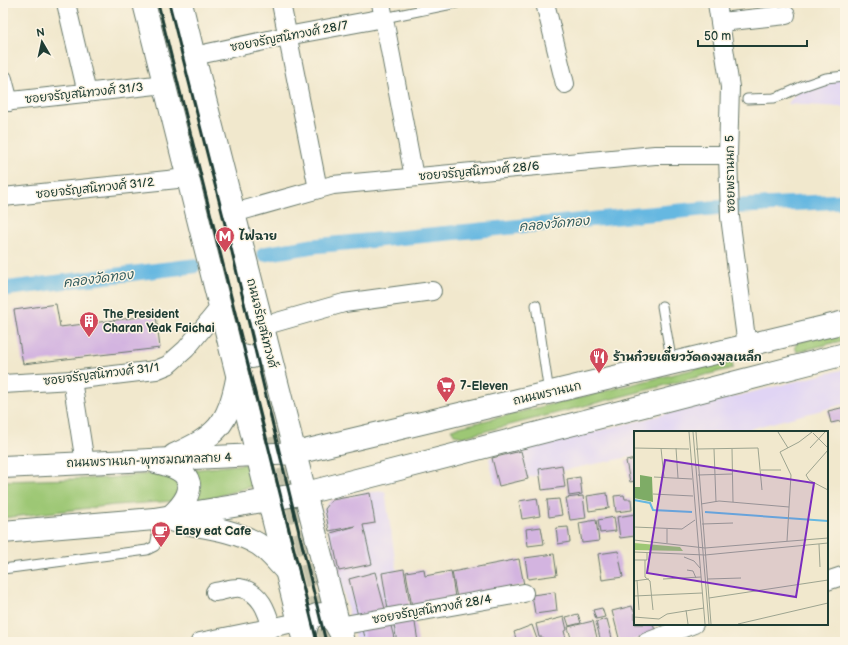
<svg xmlns="http://www.w3.org/2000/svg" width="848" height="645" viewBox="0 0 848 645" font-family="'Balsamiq Sans','Playpen Sans Thai',sans-serif">
	<style>
		.built { fill: #e0d4f4 }
		.green { fill: #9dc774; stroke: #5e8254 }
		.lines { fill: none; stroke-linecap: round; stroke-linejoin: round }
		.canal { stroke: #66b8e1; stroke-width: 15 }
		.building { fill: #d3b4e0 }
		.primary-tunnel { stroke: #c7c6ae; stroke-width: 22; stroke-dasharray: 22 11; stroke-linecap: butt }
		.service-casing { stroke: #68796a; stroke-width: 11 }
		.minor-casing { stroke: #68796a; stroke-width: 20 }
		.secondary-casing { stroke: #68796a; stroke-width: 24 }
		.primary-casing { stroke: #68796a; stroke-width: 24 }
		.service { stroke: #fff; stroke-width: 9 }
		.minor { stroke: #fff; stroke-width: 18 }
		.secondary { stroke: #fff; stroke-width: 22 }
		.primary { stroke: #fff; stroke-width: 22 }
		.rail { stroke: #1f3d34; stroke-width: 3 }
		.labels { text-anchor: middle; stroke-width: 3; stroke-linejoin: round; paint-order: stroke }
		.street-label { font-size: 12px; fill: #1f3d34; stroke: #fcf5e5 }
		.poi-label { font-size: 12px; font-weight: bold; fill: #1f3d34; stroke: #fcf5e5; text-anchor: start }
		.water-label { font-size: 13px; font-style: italic; fill: #315c5f; stroke: #fcf5e5 }
		.inset-river { fill: none; stroke: #66b8e1; stroke-width: 2 }
		.inset-road { fill: none; stroke: #9da490; stroke-width: 1 }
		.view { fill: #7b2cbf; fill-opacity: 0.15; stroke: #7b2cbf; stroke-width: 2 }
		.inset-edge { fill: none; stroke: #1f3d34; stroke-width: 2 }
	</style>
	<rect width="100%" height="100%" fill="#fcf5e5"/>
	<filter id="ink" filterUnits="userSpaceOnUse"><feTurbulence type="fractalNoise" baseFrequency=".025" numOctaves="2"/><feDisplacementMap in="SourceGraphic" scale="8" xChannelSelector="R" yChannelSelector="G"/><feConvolveMatrix kernelMatrix="1 2 1 2 8 2 1 2 1" color-interpolation-filters="sRGB"/></filter>
	<filter id="wash" filterUnits="userSpaceOnUse"><feTurbulence type="fractalNoise" baseFrequency=".012" numOctaves="4" result="noise"/><feDisplacementMap in="SourceGraphic" scale="16" xChannelSelector="R" yChannelSelector="G"/><feGaussianBlur stdDeviation="0.9" result="paint"/><feColorMatrix in="noise" values="0 0 0 0 0 0 0 0 0 0 0 0 0 0 0 0 0 1.4 0 .05"/><feComposite in="paint" operator="in"/></filter>
	<g filter="url(#wash)">
		<rect width="100%" height="100%" fill="#f1e8cd"/>
		<g class="built">
			<polygon points="845,75 845,107 788,104 805,80"/>
			<polygon points="845,369 845,404 737,432 635,432 635,456 495,484 489,458"/>
			<polygon points="385,491 395,559 412,642 356,642 323,510 329,502 362,493"/>
		</g>
		<g class="green">
			<polygon points="845,330 845,340 797,352 795,347 797,342"/>
			<polygon points="727,361 732,362 733,368 463,437 455,435 451,429"/>
			<polygon points="245,464 253,468 256,485 199,502 191,470"/>
			<polygon points="158,473 170,476 179,482 180,490 174,501 115,505 3,518 3,481 109,478"/>
		</g>
		<g class="lines">
			<g class="canal">
				<polyline points="264,254 313,246 722,207 845,201"/>
				<polyline points="3,289 193,266"/>
			</g>
		</g>
		<g id="blocks">
			<g class="building">
				<polygon points="56,304 60,327 156,315 160,348 23,364 14,310"/>
				<polygon points="845,407 845,420 831,423 828,411"/>
				<polygon points="521,451 528,479 499,486 492,458"/>
				<polygon points="635,459 635,481 630,482 626,461"/>
				<polygon points="562,465 565,487 542,490 539,469"/>
				<polygon points="580,477 582,494 569,496 567,479"/>
				<polygon points="370,493 375,523 363,525 372,564 339,571 331,533 356,526 329,531 325,509 332,500"/>
				<polygon points="607,493 609,508 589,511 587,496"/>
				<polygon points="624,495 625,499 631,499 632,510 616,512 614,496"/>
				<polygon points="583,496 586,518 570,520 566,498"/>
				<polygon points="537,498 540,516 522,519 519,501"/>
				<polygon points="559,499 562,515 549,517 547,500"/>
				<polygon points="635,514 635,536 620,538 617,517"/>
				<polygon points="614,517 616,531 600,533 598,520"/>
				<polygon points="596,520 599,541 582,543 579,523"/>
				<polygon points="541,527 544,544 528,546 526,529"/>
				<polygon points="568,527 570,542 558,544 556,528"/>
				<polygon points="618,551 623,577 602,580 598,554"/>
				<polygon points="554,554 557,575 528,579 525,558"/>
				<polygon points="519,559 524,585 457,598 452,572"/>
				<polygon points="404,569 410,605 388,609 382,573"/>
				<polygon points="424,569 425,576 451,571 455,597 412,607 406,572"/>
				<polygon points="375,572 385,609 358,616 349,579"/>
				<polygon points="555,592 557,611 535,614 532,595"/>
				<polygon points="632,606 633,610 635,610 635,624 653,624 656,634 626,642 620,642 612,611"/>
				<polygon points="602,608 605,617 596,619 593,610"/>
				<polygon points="578,614 581,623 569,626 566,617"/>
				<polygon points="414,616 418,642 397,642 393,620"/>
				<polygon points="564,617 567,630 564,631 567,642 544,642 542,637 539,637 536,624"/>
				<polygon points="389,618 395,642 366,642 362,625"/>
				<polygon points="607,619 613,642 601,642 596,622"/>
				<polygon points="593,621 598,642 572,642 568,627"/>
				<polygon points="532,625 538,642 517,642 514,632"/>
			</g>
		</g>
	</g>
	<g filter="url(#ink)">
		<use href="#blocks" fill-opacity="0" stroke="#68796a" stroke-width="1"/>
		<g class="lines">
			<polyline class="primary-tunnel" points="279,435 331,642"/>
			<g class="service-casing">
				<g id="service">
					<polyline points="384,18 457,3"/>
					<polyline points="747,99 774,98 783,95 803,86 826,78 845,76"/>
					<polyline points="536,305 549,393"/>
					<polyline points="662,306 672,364"/>
					<polyline points="3,569 147,550 155,546 157,536 154,519"/>
				</g>
			</g>
			<g class="minor-casing">
				<g id="minor">
					<polyline points="66,3 87,93"/>
					<polyline points="281,3 318,189"/>
					<polyline points="381,3 414,177"/>
					<polyline points="545,3 565,84"/>
					<polyline points="717,3 730,87 728,155 730,217 747,346"/>
					<polyline points="721,22 786,15"/>
					<polyline points="194,56 287,36 384,18"/>
					<polyline points="3,79 9,102"/>
					<polyline points="3,102 165,84"/>
					<polyline points="3,197 187,178"/>
					<polyline points="234,213 333,185 655,155 728,155"/>
					<polyline points="263,326 344,303 432,291"/>
					<polyline points="72,380 85,463"/>
					<polyline points="3,384 72,380 156,370 168,365 186,349 220,307"/>
					<polyline points="827,581 845,575"/>
					<path d="M215,592C223,591 233,587 240,588C261,592 267,611 272,628"/>
					<polyline points="339,626 524,593"/>
					<polyline points="200,642 299,622"/>
					<polyline points="647,642 694,624"/>
				</g>
			</g>
			<g class="secondary-casing">
				<g id="secondary">
					<polyline points="296,453 845,322"/>
					<polyline points="306,493 845,354"/>
				</g>
			</g>
			<g class="primary-casing">
				<g id="primary">
					<polyline points="144,3 304,642"/>
					<polyline points="181,3 194,56 343,642"/>
					<path d="M231,349C246,361 261,361 266,340"/>
					<path d="M174,455C216,436 228,426 237,379"/>
					<path d="M156,462C165,464 176,467 183,473C198,488 182,506 171,516"/>
					<polyline points="3,467 296,453"/>
					<path d="M174,521C202,527 233,529 258,544C269,551 278,563 287,572"/>
					<polyline points="3,532 154,519 234,506 306,493"/>
					<path d="M304,640C306,625 308,613 326,614L335,623L340,632"/>
				</g>
			</g>
			<use href="#service" class="service"/>
			<use href="#minor" class="minor"/>
			<use href="#secondary" class="secondary"/>
			<use href="#primary" class="primary"/>
			<g class="rail">
				<polyline points="158,3 317,642"/>
				<polyline points="169,3 232,252 279,451 326,642"/>
			</g>
		</g>
	</g>
	<defs>
		<g id="metro-pin" transform="scale(1)"><path d="M0 17L-7.5 6A9.5 9.5 0 1 1 7.5 6Z" fill="#d1495b" stroke="#fcf5e5"/><path d="M-5.5 5V-5H-3L0 0L3-5H5.5V5H3V-.5L0 4L-3-.5V5Z" fill="#fff"/></g>
		<g id="building-pin" transform="scale(1)"><path d="M0 17L-7.5 6A9.5 9.5 0 1 1 7.5 6Z" fill="#d1495b" stroke="#fcf5e5"/><path d="M-4-6H4V6H1V3H-1V6H-4ZM-2.5-4.3h1.7v1.8h-1.7ZM.8-4.3h1.7v1.8H.8ZM-2.5-1h1.7V.8h-1.7ZM.8-1h1.7V.8H.8Z" fill="#fff"/></g>
		<g id="restaurant-pin" transform="scale(1)"><path d="M0 17L-7.5 6A9.5 9.5 0 1 1 7.5 6Z" fill="#d1495b" stroke="#fcf5e5"/><path d="M-5-6h1v4h1v-4h1v4h1v-4h1v5L-1.5 .5V6h-2V.5L-5-1ZM5-6V6H3V1.5H1.5Q1.5-4 5-6Z" fill="#fff"/></g>
		<g id="supermarket-pin" transform="scale(1)"><path d="M0 17L-7.5 6A9.5 9.5 0 1 1 7.5 6Z" fill="#d1495b" stroke="#fcf5e5"/><path d="M-6-5.5h2.5l.6 2H6L4.5 2H-2.5L-4.4-4H-6ZM-1.5 3.2a1.3 1.3 0 1 0 .1 0ZM3 3.2a1.3 1.3 0 1 0 .1 0Z" fill="#fff"/></g>
		<g id="cafe-pin" transform="scale(1)"><path d="M0 17L-7.5 6A9.5 9.5 0 1 1 7.5 6Z" fill="#d1495b" stroke="#fcf5e5"/><path d="M-5.5-4.5H6V0H3Q3 3.5 0 3.5H-2.5Q-5.5 3.5-5.5 0ZM3-3.2v2h1.7v-2ZM-6 4.5H4V6H-6Z" fill="#fff"/></g>
	</defs>
	<g fill-rule="evenodd">
		<use href="#metro-pin" x="225" y="236"/>
		<use href="#building-pin" x="89" y="321"/>
		<use href="#restaurant-pin" x="599" y="357"/>
		<use href="#supermarket-pin" x="446" y="386"/>
		<use href="#cafe-pin" x="161" y="531"/>
	</g>
	<g class="labels">
		<g class="street-label">
			<text transform="translate(289 36) rotate(-11)" y="4">ซอยจรัญสนิทวงศ์ 28/7</text>
			<text transform="translate(84 93) rotate(-6)" y="4">ซอยจรัญสนิทวงศ์ 31/3</text>
			<text transform="translate(479 171) rotate(-5)" y="4">ซอยจรัญสนิทวงศ์ 28/6</text>
			<text transform="translate(730 174) rotate(-91)" y="4">ซอยพรานนก 5</text>
			<text transform="translate(95 188) rotate(-6)" y="4">ซอยจรัญสนิทวงศ์ 31/2</text>
			<text transform="translate(262 323) rotate(76)" y="4">ถนนจรัญสนิทวงศ์</text>
			<text transform="translate(101 374) rotate(-7)" y="4">ซอยจรัญสนิทวงศ์ 31/1</text>
			<text transform="translate(547 393) rotate(-13)" y="4">ถนนพรานนก</text>
			<text transform="translate(149 460) rotate(-2)" y="4">ถนนพรานนก-พุทธมณฑลสาย 4</text>
			<text transform="translate(432 609) rotate(-10)" y="4">ซอยจรัญสนิทวงศ์ 28/4</text>
		</g>
		<g class="poi-label">
			<text x="239" y="240">ไฟฉาย</text>
			<text x="103" y="318">The President<tspan x="103" dy="14">Charan Yeak Faichai</tspan></text>
			<text x="613" y="361">ร้านก๋วยเตี๋ยววัดดงมูลเหล็ก</text>
			<text x="460" y="390">7-Eleven</text>
			<text x="175" y="535">Easy eat Cafe</text>
		</g>
		<g class="water-label">
			<text transform="translate(554 223) rotate(-5)" y="5">คลองวัดทอง</text>
			<text transform="translate(98 278) rotate(-7)" y="5">คลองวัดทอง</text>
		</g>
	</g>
	<g transform="translate(634 431)">
		<rect width="194" height="194" fill="#f1e8cd"/>
		<path d="M0,112L46,116L49,120L0,119Z" fill="#9dc774"/>
		<path d="M6,44L18,46L19,71L0,67V56H6Z" fill="#7eac66"/>
		<path class="inset-river" d="M0,69L16,72L19,79L58,81M71,81L194,90"/>
		<path class="inset-road" d="M55,1L71,193M59,1L75,193M62,1L77,193M144,1L154,17M179,2L194,17M0,17L55,18M27,17L30,47M42,17L44,47M176,17L191,1M62,18L124,17L128,59M80,18L82,71M98,18L99,71M194,19L172,44L175,49L194,59M127,39H147M64,44L98,43M20,46L58,48M19,63L59,65M67,73L85,70L155,76M68,93L99,92M0,96L48,98L61,89M0,109L71,117L194,107M153,110L157,44L146,21L165,11L178,1M33,112V98M185,113L186,136M0,121L71,124L194,112M50,126L60,130L66,137M0,129H13V122M11,129V146L16,150L19,179M53,139L59,140L62,147M29,148L67,146M74,148L107,147M3,149L5,179M0,150L15,148M0,165L68,162M75,167L194,149M52,179L54,193M0,186L25,188L33,183L70,177M104,193L194,172"/>
		<path class="view" d="M31,29L180,52L162,166L13,142Z"/>
		<rect width="194" height="194" class="inset-edge"/>
	</g>
	<rect width="848" height="645" fill="none" stroke="#fcf5e5" stroke-width="16"/>
	<g transform="translate(42 42) rotate(351)" stroke="#fcf5e5" stroke-width="3" paint-order="stroke">
	<path d="M0-3L7 15L0 10L-7 15Z" fill="#1f3d34"/>
	<text y="-6" font-size="11" font-weight="bold" text-anchor="middle" fill="#1f3d34">N</text>
	</g>
	<path d="M698 40v6h109v-6" fill="none" stroke="#1f3d34" stroke-width="2"/>
	<text x="704" y="40" font-size="12" fill="#1f3d34" stroke="#fcf5e5" stroke-width="3" paint-order="stroke">50 m</text>
</svg>
